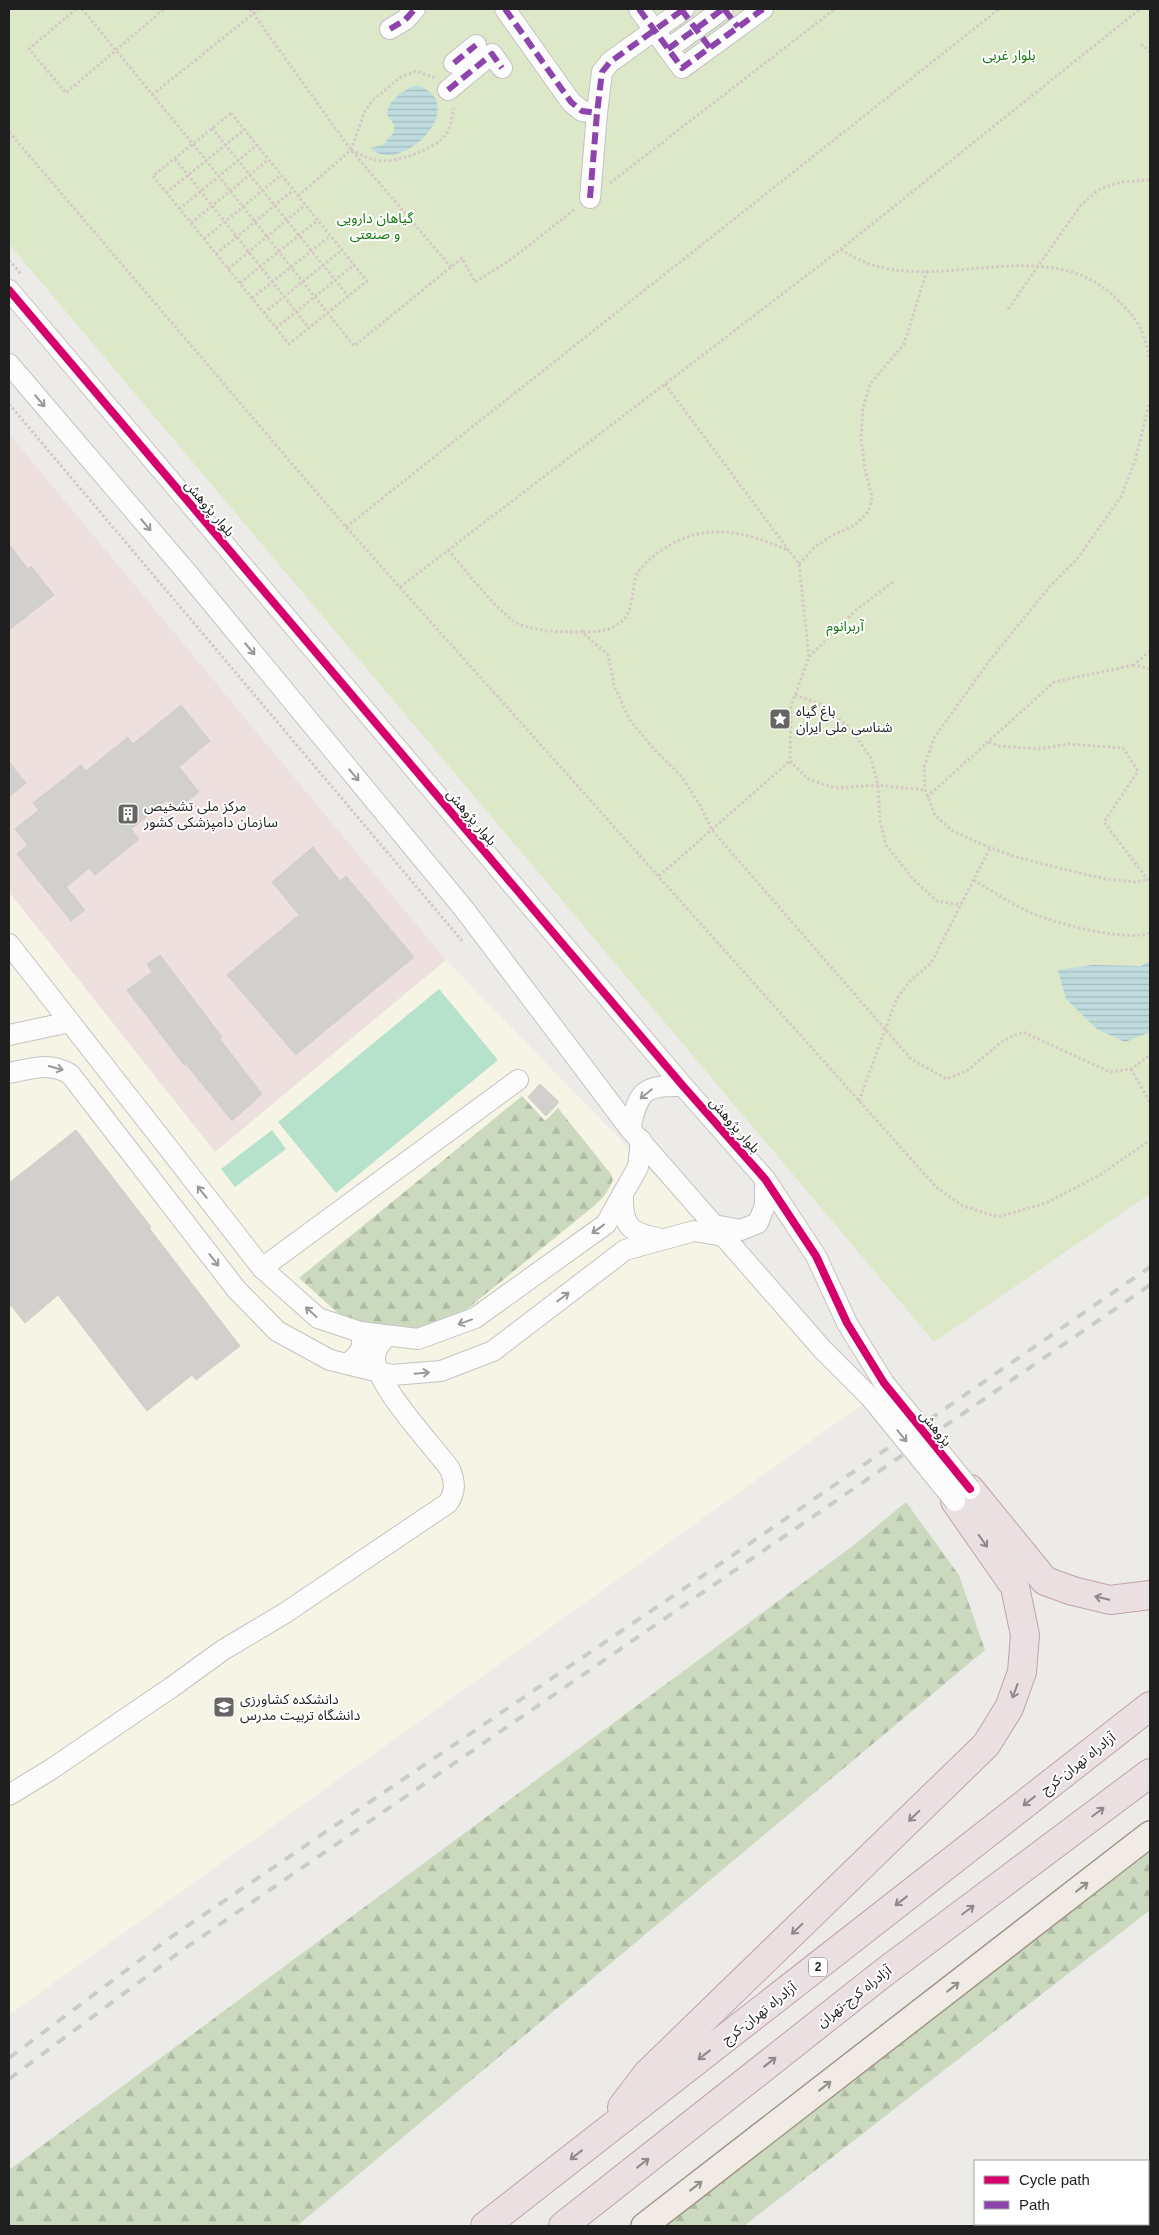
<svg xmlns="http://www.w3.org/2000/svg" width="1159" height="2235" viewBox="0 0 1159 2235" font-family="Arial,'Noto Sans Arabic',sans-serif">
	<style>
		.commercial { fill: #eee0df }
		.education { fill: #f6f4e5 }
		.forest { fill: url(#forest-firs) }
		.garden { fill: #dde8c9 }
		.pitch { fill: #b6e1cb }
		.water { fill: url(#water-rules) }
		.building { fill: #d2d0cd; stroke: #d0cdca }
		.lines { fill: none; stroke-linecap: round; stroke-linejoin: round }
		.minor-casing { stroke: #c4c3c2; stroke-width: 22 }
		.major-casing { stroke: #a29686; stroke-width: 28 }
		.highway-casing { stroke: #c0a1ad; stroke-width: 30 }
		.path { stroke: #d6c8c7; stroke-width: 3; stroke-dasharray: 2.5 2.5; stroke-linecap: butt }
		.minor { stroke: #fcfcfc; stroke-width: 20 }
		.major { stroke: #f0ebe5; stroke-width: 25 }
		.highway { stroke: #eae0e2; stroke-width: 28 }
		.rail { stroke: #cbcbca; stroke-width: 4; stroke-dasharray: 10 10; stroke-linecap: butt }
		.minor-bridge-casing { stroke: #c4c3c2; stroke-width: 22; stroke-linecap: butt }
		.minor-bridge { stroke: #fcfcfc; stroke-width: 20 }
		.quiet { stroke: #8e44ad; stroke-width: 6; stroke-dasharray: 12 6; stroke-linecap: butt }
		.cycleway-casing { stroke: #fff; stroke-width: 11 }
		.cycleway { stroke: #d6006c; stroke-width: 8 }
		.oneway { stroke: #999 }
		.oneway2 { stroke: #8f898a }
		.oneway3 { stroke: #928f8c }
		.labels { text-anchor: middle; stroke-width: 4; stroke-linejoin: round; paint-order: stroke }
		.shield { fill: #fff; stroke: #626262; stroke-width: 1 }
		.shield-label { font-size: 12px; font-weight: bold; fill: #1f1f1f }
		.park-label { font-size: 14px; fill: #147812; stroke: #fff }
		.street-label { font-size: 14px; fill: #1f1f1f; stroke: #fff }
		.poi-label { font-size: 14px; fill: #1f1f1f; stroke: #fff; text-anchor: start }
	</style>
	<defs>
		<pattern id="forest-firs" width="22" height="20" patternUnits="userSpaceOnUse" patternTransform="scale(1.25)"><rect width="22" height="20" fill="#cbdabf"/><path d="M5 1l3.5 6h-7zM16 11l3.5 6h-7z" fill="#aebba4"/></pattern>
		<pattern id="water-rules" width="6" height="5" patternUnits="userSpaceOnUse" patternTransform="scale(1.25)"><rect width="6" height="5" fill="#bedbde"/><path d="M0 2.5h6" fill="none" stroke="#a3bcbe"/></pattern>
	</defs>
	<rect width="100%" height="100%" fill="#edebe8"/>
	<polygon class="commercial" points="9,434 446,960 215,1152 9,892"/>
	<polygon class="education" points="9,892 215,1152 446,960 871,1398 9,2015"/>
	<g class="forest">
		<path d="M522,1096L545,1121L558,1108L611,1174L613,1180C608,1192 603,1198 594,1206L461,1314L427,1328H396L364,1325L340,1315L299,1278Z"/>
		<polygon points="906,1502 959,1575 985,1650 297,2226 9,2226 9,2170 854,1545"/>
		<polygon points="1150,1848 1150,1910 744,2226 660,2226"/>
	</g>
	<polygon class="garden" points="9,9 1150,9 1150,1194 934,1342 9,244"/>
	<g class="pitch">
		<polygon points="439,989 498,1060 336,1193 278,1122"/>
		<polygon points="272,1130 286,1149 235,1187 221,1169"/>
	</g>
	<g class="water">
		<path d="M416,85C474,103 401,178 370,148L383,145L394,132V125L387,114C389,99 403,91 416,85Z"/>
		<polygon points="1150,961 1150,1032 1125,1042 1097,1029 1066,999 1058,970 1092,965 1141,966"/>
	</g>
	<g class="building">
		<polygon points="9,544 28,569 31,566 54,595 9,630"/>
		<polygon points="181,705 210,741 179,767 199,792 175,811 167,800 131,829 139,839 95,875 89,868 66,887 85,910 71,921 17,854 28,845 15,829 39,810 33,803 81,765 86,771 128,737 133,744"/>
		<polygon points="9,762 26,783 9,797"/>
		<polygon points="313,847 340,881 346,876 414,957 296,1055 227,975 299,915 272,882"/>
		<polygon points="160,955 222,1037 220,1039 262,1094 232,1121 186,1064 184,1065 127,990 152,972 147,964"/>
		<polygon points="540,1084 559,1102 546,1116 528,1097"/>
		<polygon points="76,1130 151,1227 149,1228 240,1346 196,1380 192,1375 147,1411 58,1295 25,1323 9,1303 9,1183"/>
	</g>
	<g class="lines">
		<g class="minor-casing">
			<g id="minor">
				<polyline points="505,9 571,102 582,111 597,113"/>
				<polyline points="639,9 682,68 763,9"/>
				<polyline points="390,29 405,20 415,9"/>
				<polyline points="668,49 723,9"/>
				<polyline points="454,63 476,45"/>
				<polyline points="448,90 492,54 502,68"/>
				<polyline points="590,198 597,113 602,72 610,62 684,9"/>
				<polyline points="9,290 683,1086 765,1179 816,1256 847,1323 884,1383"/>
				<polyline points="9,364 189,575 464,909 630,1129 823,1350 871,1398"/>
				<polyline points="9,944 262,1268 318,1318 360,1332 418,1339 475,1318 606,1224 638,1167 641,1140"/>
				<polyline points="9,1035 70,1022"/>
				<path d="M9,1073C32,1069 48,1061 70,1074L236,1289L277,1331L330,1360L392,1375L441,1371L493,1351L625,1250L694,1231L723,1236"/>
				<path d="M630,1129C639,1090 643,1085 683,1086"/>
				<path d="M623,1193C622,1228 630,1233 662,1239"/>
				<polyline points="714,1225 741,1230 758,1223 765,1205 765,1179"/>
				<polyline points="262,1268 518,1080"/>
				<path d="M347,1364C359,1355 366,1347 360,1332"/>
				<path d="M9,1795L50,1770L172,1687L223,1650L285,1613L448,1503C456,1491 455,1482 450,1469C433,1446 375,1384 375,1358C375,1348 381,1342 388,1336"/>
			</g>
		</g>
		<g class="major-casing">
			<polyline id="major" points="644,2226 1150,1834"/>
		</g>
		<g class="highway-casing">
			<g id="highway">
				<polyline points="970,1489 1045,1581 1073,1591 1110,1600 1150,1595"/>
				<polyline points="622,2107 647,2074 986,1745 1009,1708 1022,1672 1025,1635 1015,1587 955,1501"/>
				<polyline points="485,2226 1150,1706"/>
				<polyline points="563,2226 882,1974 1150,1773"/>
			</g>
		</g>
		<g class="path">
			<polyline points="76,9 29,49 66,93 164,9"/>
			<polyline points="82,9 193,144 354,346 462,258 475,282 509,261 575,209"/>
			<polyline points="250,9 351,150 451,267"/>
			<polyline points="1141,44 1150,52"/>
			<polyline points="152,95 259,9"/>
			<polygon points="231,113 367,281 289,344 153,176"/>
			<polyline points="212,128 348,296"/>
			<polyline points="9,132 346,527 937,1188 963,1206 998,1217 1046,1203 1100,1175 1150,1140"/>
			<path d="M351,150C359,154 367,158 376,160C394,164 432,150 444,137C450,130 453,116 453,108"/>
			<polyline points="175,159 309,328"/>
			<polyline points="610,183 835,9"/>
			<polyline points="166,193 244,130"/>
			<polyline points="298,196 351,150 365,111 373,100 401,77 416,71 435,78"/>
			<polyline points="179,209 257,145"/>
			<polyline points="191,223 268,160"/>
			<polyline points="204,239 281,175"/>
			<path d="M841,249C921,308 1041,224 1117,299C1139,321 1144,330 1150,361"/>
			<polyline points="216,254 293,190"/>
			<polyline points="9,260 21,274"/>
			<polyline points="228,269 305,205"/>
			<polyline points="240,283 318,220"/>
			<polyline points="252,298 330,236"/>
			<polyline points="1008,309 1081,205 1098,190 1121,182 1150,180"/>
			<polyline points="264,313 342,250"/>
			<polyline points="276,328 354,265"/>
			<polyline points="665,384 799,564 809,657"/>
			<polyline points="1150,400 1135,461 1121,497 1077,559 1050,586 990,660 934,738 924,767 925,790 935,815 951,830 981,844 1016,857 1067,870 1106,879 1135,882 1150,879"/>
			<polyline points="9,404 463,942"/>
			<polyline points="346,527 999,9"/>
			<path d="M448,550C462,566 503,619 521,625C541,632 562,632 582,632L608,655L614,685L629,719L654,749L682,777L701,807L712,830L911,1059L947,1079L968,1070L1004,1040L1023,1032L1110,1072L1131,1069L1150,1055"/>
			<polyline points="799,564 814,548 831,536 855,525 869,511 872,497 865,469 861,438 863,408 870,384 904,344 927,271"/>
			<polyline points="893,582 856,610 809,657 791,706 790,761 808,779 835,788 878,785 924,790"/>
			<polyline points="400,587 841,249 1140,9"/>
			<path d="M583,632C599,632 613,631 625,618C633,610 632,585 637,574C643,564 652,557 662,550C703,521 746,531 789,551"/>
			<polyline points="1150,651 1134,665 1150,669"/>
			<polyline points="795,695 820,704 849,727 871,758 878,785 880,821 886,845 913,879 937,901 961,905"/>
			<polyline points="989,742 999,746 1038,749 1069,744 1123,748 1138,771 1104,822 1148,880"/>
			<polyline points="927,797 1054,682 1134,665"/>
			<polyline points="659,876 790,761"/>
			<path d="M974,880C993,892 1013,905 1034,914C1060,924 1124,942 1150,933"/>
			<polyline points="1131,1069 1150,1103"/>
			<polyline points="859,1101 896,1000 910,981 931,963 990,848"/>
		</g>
		<use href="#minor" class="minor"/>
		<use href="#major" class="major"/>
		<use href="#highway" class="highway"/>
		<g class="rail">
			<polyline points="9,2058 171,1937 720,1564 1150,1267"/>
			<polyline points="9,2079 181,1951 1150,1285"/>
		</g>
		<g class="minor-bridge-casing">
			<g id="minor-bridge">
				<polyline points="884,1383 970,1489"/>
				<polyline points="871,1398 955,1501"/>
			</g>
		</g>
		<use href="#minor-bridge" class="minor-bridge"/>
		<g class="quiet">
			<polyline points="505,9 571,102 582,111 597,113"/>
			<polyline points="639,9 682,68 763,9"/>
			<polyline points="681,9 710,48"/>
			<polyline points="724,9 738,27"/>
			<polyline points="390,29 405,20 415,9"/>
			<polyline points="668,49 723,9"/>
			<polyline points="454,63 476,45"/>
			<polyline points="448,90 492,54 502,68"/>
			<polyline points="590,198 597,113 602,72 610,62 684,9"/>
		</g>
		<g class="cycleway-casing">
			<polyline id="cycleway" points="9,290 683,1086 765,1179 816,1256 847,1323 884,1383 970,1489"/>
		</g>
		<use href="#cycleway" class="cycleway"/>
	</g>
	<defs><path id="oneway-shaft" d="M-6 0H5M1.5-3L5.5 0L1.5 3" fill="none" stroke-width="1.6" stroke-linecap="round" stroke-linejoin="round" transform="scale(1.25)"/></defs>
	<g class="oneway">
		<use href="#oneway-shaft" transform="translate(40 401) rotate(50)"/>
		<use href="#oneway-shaft" transform="translate(146 525) rotate(50)"/>
		<use href="#oneway-shaft" transform="translate(250 649) rotate(50)"/>
		<use href="#oneway-shaft" transform="translate(354 775) rotate(50)"/>
		<use href="#oneway-shaft" transform="translate(56 1068) rotate(16)"/>
		<use href="#oneway-shaft" transform="translate(646 1094) rotate(141)"/>
		<use href="#oneway-shaft" transform="translate(202 1192) rotate(-128)"/>
		<use href="#oneway-shaft" transform="translate(598 1229) rotate(144)"/>
		<use href="#oneway-shaft" transform="translate(214 1260) rotate(52)"/>
		<use href="#oneway-shaft" transform="translate(563 1297) rotate(-37)"/>
		<use href="#oneway-shaft" transform="translate(311 1312) rotate(-138)"/>
		<use href="#oneway-shaft" transform="translate(465 1322) rotate(160)"/>
		<use href="#oneway-shaft" transform="translate(422 1373) rotate(-5)"/>
		<use href="#oneway-shaft" transform="translate(902 1436) rotate(51)"/>
	</g>
	<g class="oneway2">
		<use href="#oneway-shaft" transform="translate(983 1541) rotate(55)"/>
		<use href="#oneway-shaft" transform="translate(1102 1598) rotate(-167)"/>
		<use href="#oneway-shaft" transform="translate(1015 1691) rotate(110)"/>
		<use href="#oneway-shaft" transform="translate(1029 1801) rotate(142)"/>
		<use href="#oneway-shaft" transform="translate(1098 1812) rotate(-37)"/>
		<use href="#oneway-shaft" transform="translate(914 1816) rotate(136)"/>
		<use href="#oneway-shaft" transform="translate(901 1901) rotate(142)"/>
		<use href="#oneway-shaft" transform="translate(968 1910) rotate(-37)"/>
		<use href="#oneway-shaft" transform="translate(797 1929) rotate(136)"/>
		<use href="#oneway-shaft" transform="translate(704 2055) rotate(142)"/>
		<use href="#oneway-shaft" transform="translate(770 2062) rotate(-38)"/>
		<use href="#oneway-shaft" transform="translate(576 2155) rotate(142)"/>
		<use href="#oneway-shaft" transform="translate(643 2163) rotate(-38)"/>
	</g>
	<g class="oneway3">
		<use href="#oneway-shaft" transform="translate(1082 1887) rotate(-38)"/>
		<use href="#oneway-shaft" transform="translate(953 1987) rotate(-38)"/>
		<use href="#oneway-shaft" transform="translate(825 2086) rotate(-38)"/>
		<use href="#oneway-shaft" transform="translate(696 2186) rotate(-38)"/>
	</g>
	<defs>
		<g id="sight-square" transform="scale(1.125)"><rect x="-9" y="-9" width="18" height="18" rx="4" fill="#676665" stroke="#fff"/><path d="M0-6L1.8-2.2L6-1.7L2.9 1.2L3.7 5.4L0 3.3L-3.7 5.4L-2.9 1.2L-6-1.7L-1.8-2.2Z" fill="#fff"/></g>
		<g id="building-square" transform="scale(1.125)"><rect x="-9" y="-9" width="18" height="18" rx="4" fill="#676665" stroke="#fff"/><path d="M-4-6H4V6H1V3H-1V6H-4ZM-2.5-4.3h1.7v1.8h-1.7ZM.8-4.3h1.7v1.8H.8ZM-2.5-1h1.7V.8h-1.7ZM.8-1h1.7V.8H.8Z" fill="#fff"/></g>
		<g id="university-square" transform="scale(1.125)"><rect x="-9" y="-9" width="18" height="18" rx="4" fill="#676665" stroke="#fff"/><path d="M0-5L7-2L0 1L-7-2ZM-4 1L0 2.5L4 1V4Q0 6-4 4Z" fill="#fff"/></g>
	</defs>
	<g fill-rule="evenodd">
		<use href="#sight-square" x="780" y="719"/>
		<use href="#building-square" x="128" y="814"/>
		<use href="#university-square" x="224" y="1707"/>
	</g>
	<g class="labels">
		<rect class="shield" x="809" y="1957.5" width="18" height="19" rx="4"/>
		<g class="shield-label">
			<text x="818" y="1971">2</text>
		</g>
		<g class="park-label">
			<text x="1009" y="60">بلوار غربی</text>
			<text x="375" y="223">گیاهان دارویی<tspan x="375" dy="16">و صنعتی</tspan></text>
			<text x="845" y="631">آربرانوم</text>
		</g>
		<g class="street-label">
			<text transform="translate(210 508) rotate(50)" y="5">بلوار پژوهش</text>
			<text transform="translate(472 817) rotate(50)" y="5">بلوار پژوهش</text>
			<text transform="translate(735 1125) rotate(49)" y="5">بلوار پژوهش</text>
			<text transform="translate(936 1428) rotate(51)" y="5">پژوهش</text>
			<text transform="translate(1078 1763) rotate(-38)" y="5">آزادراه تهران-کرج</text>
			<text transform="translate(854 1996) rotate(-38)" y="5">آزادراه کرج-تهران</text>
			<text transform="translate(759 2013) rotate(-38)" y="5">آزادراه تهران-کرج</text>
		</g>
		<g class="poi-label">
			<text x="796" y="716">باغ گیاه‌<tspan x="796" dy="16">شناسی ملی ایران</tspan></text>
			<text x="144" y="811">مرکز ملی تشخیص<tspan x="144" dy="16">سازمان دامپزشکی کشور</tspan></text>
			<text x="240" y="1704">دانشکده کشاورزی<tspan x="240" dy="16">دانشگاه تربیت مدرس</tspan></text>
		</g>
	</g>
	<rect width="1159" height="2235" fill="none" stroke="#1f1f1f" stroke-width="20"/>
	<rect x="974" y="2160" width="175" height="65" fill="#ffffff" stroke="#a5a5a5"/>
	<rect x="984" y="2176" width="25" height="8" fill="#d6006c" stroke="#a5a5a5"/>
	<text x="1019" y="2185" font-size="15" fill="#1f1f1f">Cycle path</text>
	<rect x="984" y="2201" width="25" height="8" fill="#8e44ad" stroke="#a5a5a5"/>
	<text x="1019" y="2210" font-size="15" fill="#1f1f1f">Path</text>
</svg>
